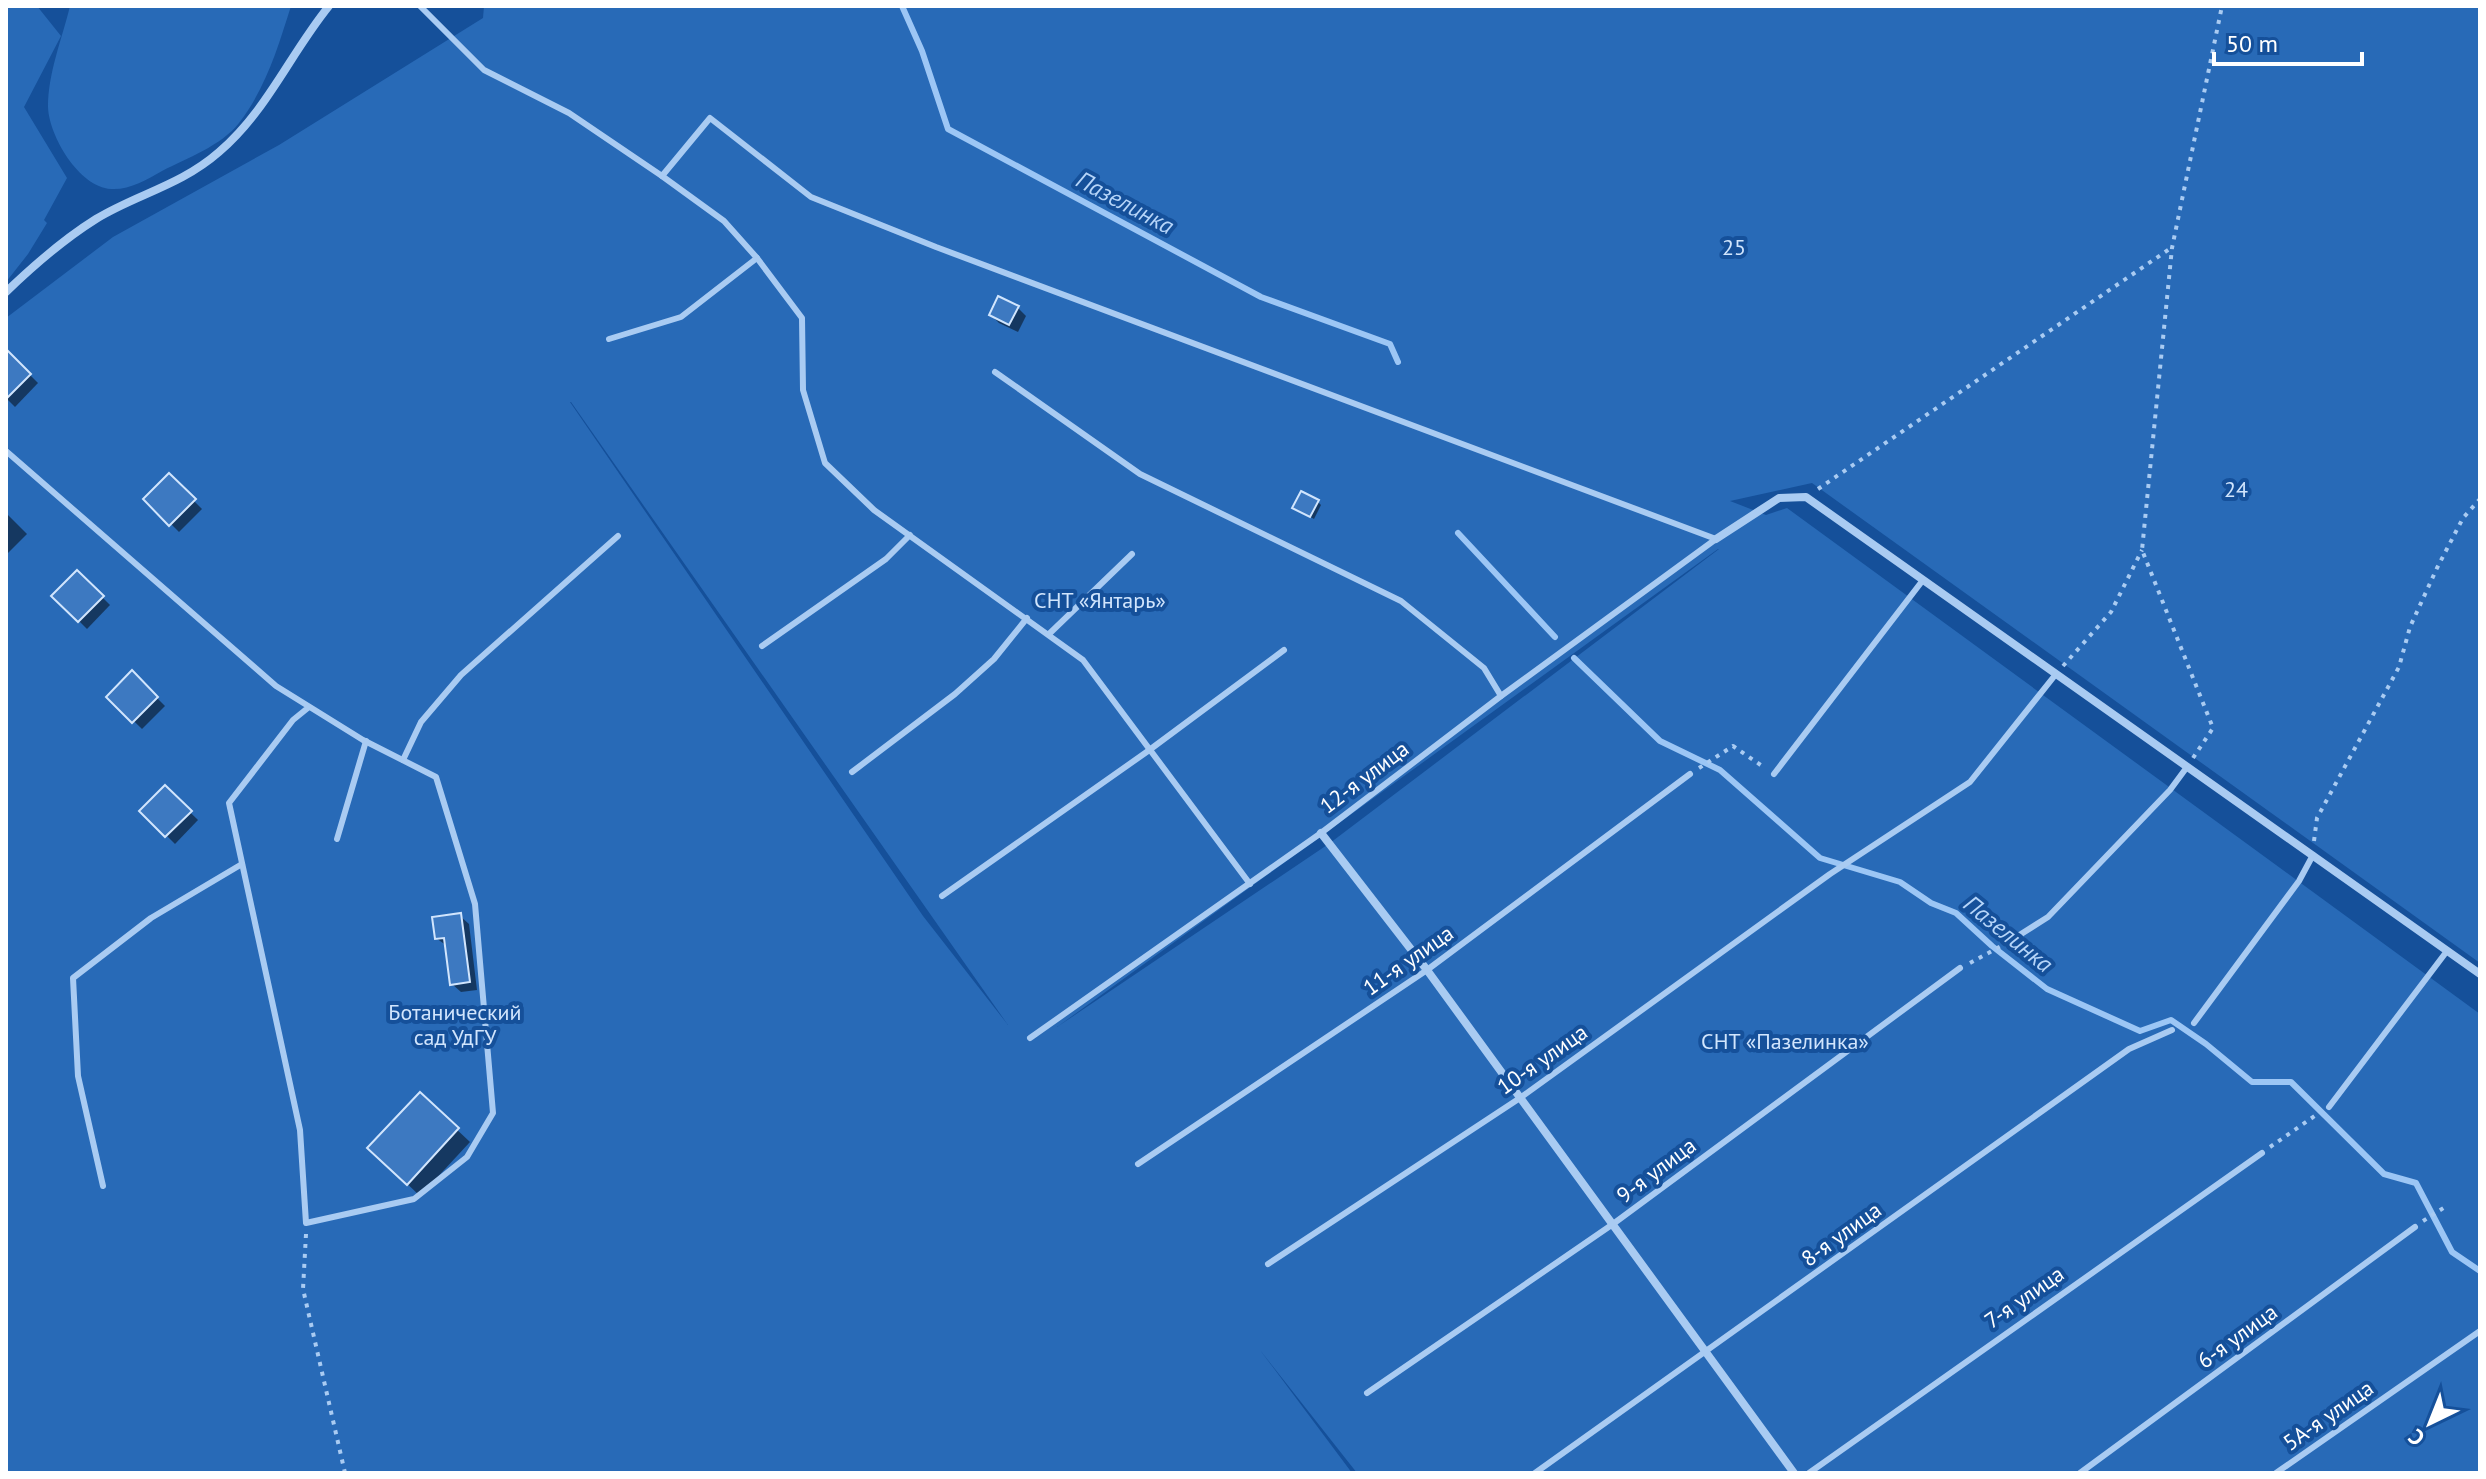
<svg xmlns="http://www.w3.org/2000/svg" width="2486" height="1479" viewBox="0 0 2486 1479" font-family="'PT Sans',sans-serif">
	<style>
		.green { fill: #286ab7; fill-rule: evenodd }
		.shadow { fill: #0007 }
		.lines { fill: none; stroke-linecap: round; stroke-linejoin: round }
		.stream { stroke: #9cc6f5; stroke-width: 6 }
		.building { fill: #3d79c1; stroke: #d1e5fd; stroke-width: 2 }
		.path { stroke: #a9cbf2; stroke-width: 4; stroke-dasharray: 4 6; stroke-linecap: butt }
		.service { stroke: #a9cbf2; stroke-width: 6 }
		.minor { stroke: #a9cbf2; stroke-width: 8 }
		.labels { text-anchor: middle; stroke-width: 8; stroke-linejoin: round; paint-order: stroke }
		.park-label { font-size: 22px; fill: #d1e5fd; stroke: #15509a }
		.street-label { font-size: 22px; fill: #fff; stroke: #15509a }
		.water-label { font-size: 24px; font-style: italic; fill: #b6d5f9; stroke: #15509a }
	</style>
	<rect width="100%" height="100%" fill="#15509a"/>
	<g class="green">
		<polygon points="6,6 37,6 61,36 24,107 67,178 44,220 47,223 28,254 6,282"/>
		<path d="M70,6H291C278,47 266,88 239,123C221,146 187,158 162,171C146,180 130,190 111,189C79,187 49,136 48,107C48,73 62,39 70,6Z"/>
		<path d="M484,6H2480V963L1812,483L1730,501L1766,515L1787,508L2480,1014V1473H1357L1260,1350L1352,1473H6V318L113,237L279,145L483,18ZM570,402H571L1008,1025L923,916ZM1719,549L1330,843L1057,1027L1718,549Z"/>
	</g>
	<g class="shadow">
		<polygon points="1017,307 1026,316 1018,332 999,323 991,315"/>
		<polygon points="6,351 38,383 15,407 6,398"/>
		<polygon points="169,476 202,509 179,532 146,499"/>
		<polygon points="1318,502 1321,505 1314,519 1295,508"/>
		<polygon points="6,513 27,534 6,555"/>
		<polygon points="77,572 110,605 87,629 54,596"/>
		<polygon points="132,673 165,706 142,729 109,697"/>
		<polygon points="165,788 198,820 175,844 142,811"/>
		<polygon points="460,916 469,924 477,990 461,992 452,984 447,946 436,938"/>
		<polygon points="420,1095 470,1142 420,1196 383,1161"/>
	</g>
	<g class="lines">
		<g class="stream">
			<polyline points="902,6 922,51 948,129 1261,297 1390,344 1398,362"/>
			<polyline points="1458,533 1555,637"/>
			<polyline points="1574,658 1660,741 1720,770 1820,858 1900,882 1931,903 1956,913 1992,946 2047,989 2140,1031 2171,1020 2206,1044 2252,1082 2291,1082 2384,1174 2416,1183 2452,1252 2480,1271"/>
		</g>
	</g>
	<g class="building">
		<polygon points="998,296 1019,306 1009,325 989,315"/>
		<polygon points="6,349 31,374 6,399"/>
		<polygon points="169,473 196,499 169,526 143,499"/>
		<polygon points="1301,491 1319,500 1310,517 1292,508"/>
		<polygon points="77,570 104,596 78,622 51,596"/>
		<polygon points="132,670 158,697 132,723 106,697"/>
		<polygon points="165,785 192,811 165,837 139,811"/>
		<polygon points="461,913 470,982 450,985 444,938 435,939 432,917"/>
		<polygon points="420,1092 459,1128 407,1185 367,1148"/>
	</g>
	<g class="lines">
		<g class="path">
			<polyline points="1818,489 2171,248"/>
			<polyline points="2063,666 2111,612 2142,550"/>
			<polyline points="2193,758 2213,728 2142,550 2172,248 2222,6"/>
			<polyline points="1699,768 1733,746 1765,768"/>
			<polyline points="2314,841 2317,818 2399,667 2410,627 2437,568 2463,518 2480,499"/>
			<polyline points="1970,963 2001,946"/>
			<polyline points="2270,1147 2319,1113"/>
			<polyline points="2423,1221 2445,1207"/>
			<polyline points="306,1234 303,1289 345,1473"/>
		</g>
		<g class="service">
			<polyline points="420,6 484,70 569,113 662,176 710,118 811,197 936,247 1716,539"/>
			<polyline points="662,176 724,221 757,258 802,318 803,390 825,463 874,510 1083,660 1250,884"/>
			<polyline points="609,339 681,317 757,258"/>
			<polyline points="995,372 1140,474 1401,601 1484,668 1501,696"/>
			<polyline points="6,451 276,686 363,740 436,777 475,904 493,1113 467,1157 414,1199 306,1223 300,1130 229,803 293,720 309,707"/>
			<polyline points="1049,634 1132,554"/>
			<polyline points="762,646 886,559 910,535"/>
			<polyline points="403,760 421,722 461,675 618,536"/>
			<polyline points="852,772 955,694 994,659 1027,618"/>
			<polyline points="1774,774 1923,580"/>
			<polyline points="337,839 366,741"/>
			<polyline points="942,896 1148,751 1284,650"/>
			<polyline points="2010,941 2048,917 2170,790 2187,767"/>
			<polyline points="2194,1023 2299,881 2313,855"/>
			<polyline points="1030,1038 1321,833 1501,696 1716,539"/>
			<polyline points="2329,1107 2447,951"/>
			<polyline points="1138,1164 1427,970 1690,774"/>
			<polyline points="103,1186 78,1076 73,978 151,918 242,864"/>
			<polyline points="1268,1264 1520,1098 1830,874 1970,782 2056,674"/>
			<polyline points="1367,1393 1613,1224 1960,968"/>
			<polyline points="1535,1473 2129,1049 2172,1030"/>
			<polyline points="1809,1473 2262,1153"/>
			<polyline points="2080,1473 2415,1227"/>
			<polyline points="2276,1473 2480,1331"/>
		</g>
		<g class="minor">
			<path d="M6,292C33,266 64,239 96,219C137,194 180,186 219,152C267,111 290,54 329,6"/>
			<polyline points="1716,539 1779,498 1806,497 2480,974"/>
			<polyline points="1321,833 1427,970 1794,1473"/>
		</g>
	</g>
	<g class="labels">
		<g class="park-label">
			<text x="1734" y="255">25</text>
			<text x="2236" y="497">24</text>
			<text x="1100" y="608">СНТ «Янтарь»</text>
			<text x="455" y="1020">Ботанический<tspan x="455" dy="25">сад УдГУ</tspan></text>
			<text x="1785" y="1049">СНТ «Пазелинка»</text>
		</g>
		<g class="street-label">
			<text transform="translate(1364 777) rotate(-37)" y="8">12-я улица</text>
			<text transform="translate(1408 960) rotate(-35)" y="8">11-я улица</text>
			<text transform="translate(1542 1059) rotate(-35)" y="8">10-я улица</text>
			<text transform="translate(1656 1170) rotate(-37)" y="8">9-я улица</text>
			<text transform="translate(1841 1234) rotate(-36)" y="8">8-я улица</text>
			<text transform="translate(2024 1297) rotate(-35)" y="8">7-я улица</text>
			<text transform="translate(2237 1336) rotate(-36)" y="8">6-я улица</text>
			<text transform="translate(2328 1415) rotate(-35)" y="8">5А-я улица</text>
		</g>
		<g class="water-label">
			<text transform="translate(1125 203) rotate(28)" y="8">Пазелинка</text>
			<text transform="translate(2008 934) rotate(39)" y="8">Пазелинка</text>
		</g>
	</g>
	<rect width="2486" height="1479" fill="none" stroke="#ffffff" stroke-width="16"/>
	<g transform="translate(2430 1423) rotate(223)" stroke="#15509a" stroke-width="6" paint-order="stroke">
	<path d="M0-6L14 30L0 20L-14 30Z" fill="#ffffff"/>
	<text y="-12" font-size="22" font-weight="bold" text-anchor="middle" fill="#ffffff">С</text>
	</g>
	<path d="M2214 52v12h148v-12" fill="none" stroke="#ffffff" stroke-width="4"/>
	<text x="2226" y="52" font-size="24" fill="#ffffff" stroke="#15509a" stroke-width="6" paint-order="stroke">50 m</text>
</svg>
